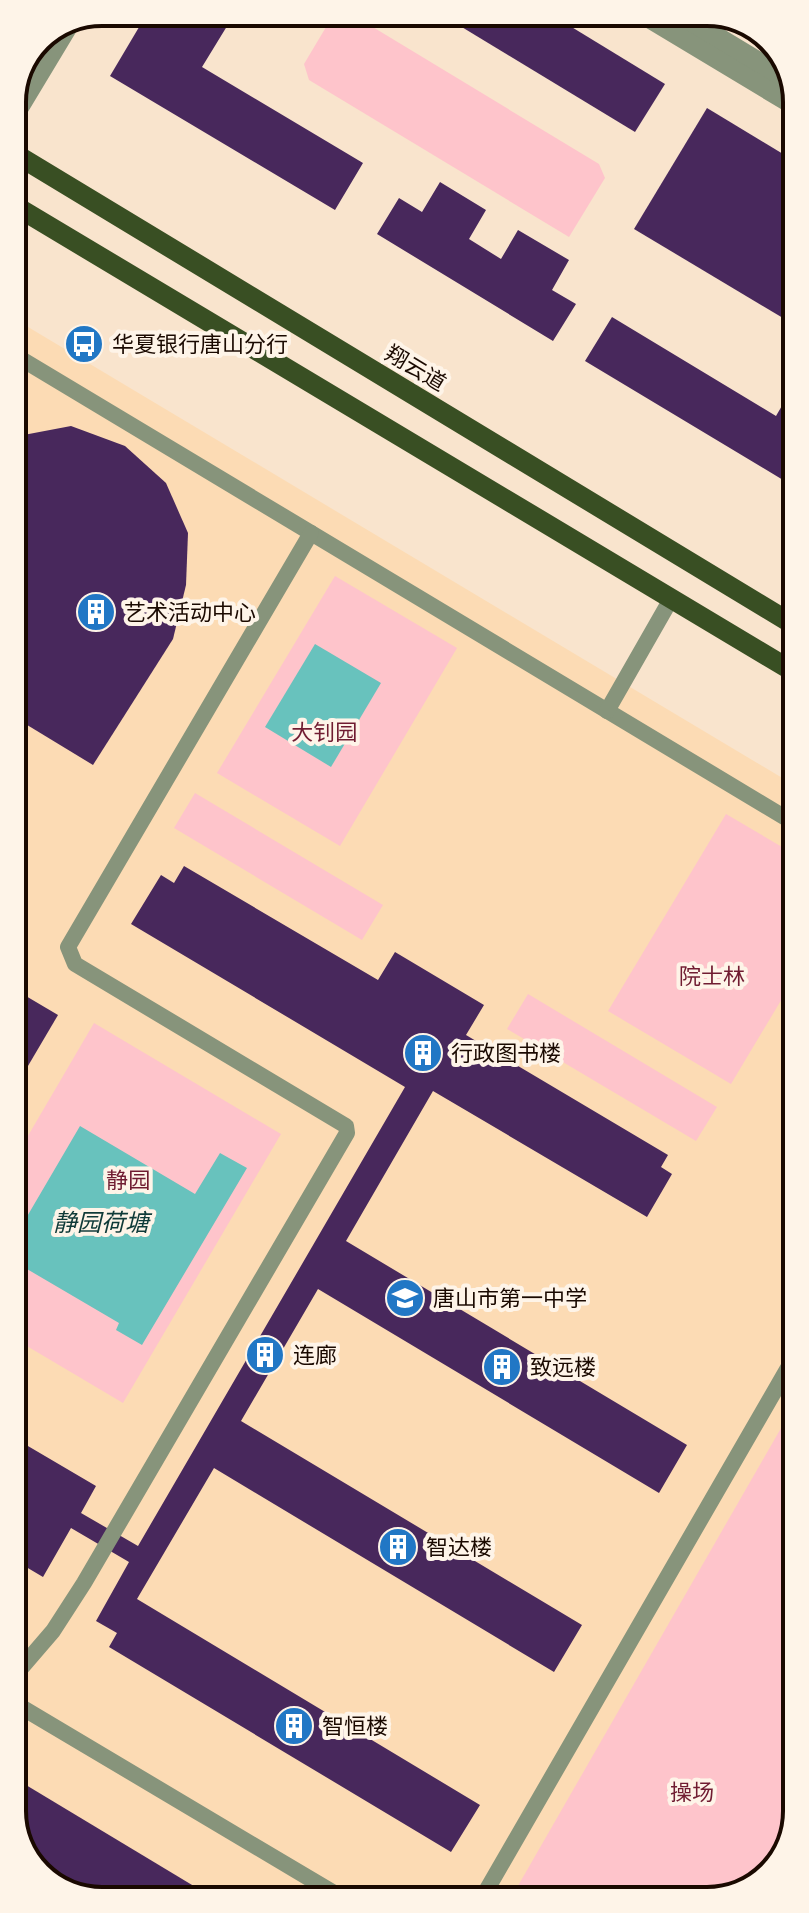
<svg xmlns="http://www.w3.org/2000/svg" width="809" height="1913" viewBox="0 0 809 1913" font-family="'Asap Condensed','Noto Sans SC',sans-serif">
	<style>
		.built { fill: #fcdbb4 }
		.green { fill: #fec4cb }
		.water { fill: #68c2bd }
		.building { fill: #48285c }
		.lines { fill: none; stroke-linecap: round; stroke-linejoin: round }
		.lane { stroke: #87947b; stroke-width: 16 }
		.street { stroke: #87947b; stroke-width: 20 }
		.primary { stroke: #394f23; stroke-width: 20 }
		.labels { text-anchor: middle; stroke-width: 8; stroke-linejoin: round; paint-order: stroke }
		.poi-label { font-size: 22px; fill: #1a0900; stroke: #fef4e8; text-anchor: start }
		.street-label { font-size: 22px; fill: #1a0900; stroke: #fef4e8 }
		.park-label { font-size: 22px; fill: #701c31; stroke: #fef4e8 }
		.water-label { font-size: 24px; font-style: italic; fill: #0f3a38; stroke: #fef4e8 }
		.rim { fill: none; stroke: #1a0900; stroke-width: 4 }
	</style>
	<rect width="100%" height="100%" fill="#f9e4cd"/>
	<polygon class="built" points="13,318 794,785 797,1812 779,1866 736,1896 95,1901 47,1882 17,1840"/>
	<g class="green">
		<polygon points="335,12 348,12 599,164 605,178 569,237 309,80 304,64"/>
		<polygon points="335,576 457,648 340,846 217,773"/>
		<polygon points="195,793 383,905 362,940 174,828"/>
		<polygon points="726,814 794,854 795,977 731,1084 608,1011"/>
		<polygon points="528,994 717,1107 696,1141 507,1029"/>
		<polygon points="94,1023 281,1134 123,1403 15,1339 15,1158"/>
		<polygon points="796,1402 797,1812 779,1866 736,1896 511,1898"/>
	</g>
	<g class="water">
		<polygon points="315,644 381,683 331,767 265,727"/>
		<polygon points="80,1126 195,1194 220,1153 247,1168 142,1345 116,1330 119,1323 15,1262 15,1237"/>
	</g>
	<g class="building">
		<polygon points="148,12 222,12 232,18 202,67 363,163 335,210 110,76"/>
		<polygon points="437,12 547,12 665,84 635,132"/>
		<polygon points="707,108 793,160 793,324 634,229"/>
		<polygon points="440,182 486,210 469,239 501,259 518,230 569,260 552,290 576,304 553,341 377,234 399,198 422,212"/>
		<polygon points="612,317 776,416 787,397 793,401 793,486 585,361"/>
		<polygon points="71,426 125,446 166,483 188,533 186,585 173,639 93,765 14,717 13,437"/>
		<polygon points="184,866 378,980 395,952 484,1005 466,1035 668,1155 661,1167 672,1174 647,1217 433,1091 346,1241 687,1445 659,1493 318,1289 241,1421 582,1625 554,1672 214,1468 137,1599 480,1805 451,1852 109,1647 117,1633 96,1621 129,1562 71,1528 43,1577 16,1561 16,1439 96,1486 81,1513 138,1546 405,1087 131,924 161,875 174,883"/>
		<polygon points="14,989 58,1015 15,1088"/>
		<polygon points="16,1779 217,1900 95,1901 47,1882 17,1840"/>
	</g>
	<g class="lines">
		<g class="lane">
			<polyline points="13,354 794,823"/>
			<polyline points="607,711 671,599"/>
			<path d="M795,1107C790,1116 788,1126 795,1135"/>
			<polyline points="16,1674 53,1631 84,1583 347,1133 346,1126 75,964 68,947 311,533"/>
			<polyline points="16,1704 344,1899"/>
			<polyline points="482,1898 796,1354"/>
		</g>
		<g class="street">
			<polyline points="639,12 792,104"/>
			<polyline points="676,12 792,82"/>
			<polyline points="12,115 18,109 68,26"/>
		</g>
		<g class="primary">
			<polyline points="12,152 794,625"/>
			<polyline points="12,204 794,672"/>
		</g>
	</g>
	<defs>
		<g id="bus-disc" transform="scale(2)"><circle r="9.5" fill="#2177c5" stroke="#fef4e8"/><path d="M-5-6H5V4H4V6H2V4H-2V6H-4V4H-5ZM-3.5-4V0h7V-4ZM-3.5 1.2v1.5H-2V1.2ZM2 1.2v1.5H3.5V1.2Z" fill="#fff"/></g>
		<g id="building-disc" transform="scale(2)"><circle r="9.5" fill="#2177c5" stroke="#fef4e8"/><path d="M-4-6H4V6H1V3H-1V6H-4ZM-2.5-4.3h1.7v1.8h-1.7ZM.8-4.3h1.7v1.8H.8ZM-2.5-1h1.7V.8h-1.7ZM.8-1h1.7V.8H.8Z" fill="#fff"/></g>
		<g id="school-disc" transform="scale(2)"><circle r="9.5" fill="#2177c5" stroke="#fef4e8"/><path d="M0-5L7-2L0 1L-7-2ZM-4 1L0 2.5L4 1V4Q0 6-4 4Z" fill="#fff"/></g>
	</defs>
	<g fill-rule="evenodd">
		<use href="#bus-disc" x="84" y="344"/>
		<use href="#building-disc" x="96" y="612"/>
		<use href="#building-disc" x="423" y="1053"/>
		<use href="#school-disc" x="405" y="1298"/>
		<use href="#building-disc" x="265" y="1355"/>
		<use href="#building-disc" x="502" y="1367"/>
		<use href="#building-disc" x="398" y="1547"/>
		<use href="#building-disc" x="294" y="1726"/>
	</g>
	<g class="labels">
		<g class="poi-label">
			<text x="112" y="352">华夏银行唐山分行</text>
			<text x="124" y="620">艺术活动中心</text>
			<text x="451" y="1061">行政图书楼</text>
			<text x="433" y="1306">唐山市第一中学</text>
			<text x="293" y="1363">连廊</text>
			<text x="530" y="1375">致远楼</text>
			<text x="426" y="1555">智达楼</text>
			<text x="322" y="1734">智恒楼</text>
		</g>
		<g class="street-label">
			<text transform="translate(416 368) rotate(31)" y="8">翔云道</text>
		</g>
		<g class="park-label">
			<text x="324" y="740">大钊园</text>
			<text x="712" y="984">院士林</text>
			<text x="128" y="1188">静园</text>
			<text x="692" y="1800">操场</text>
		</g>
		<g class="water-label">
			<text x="101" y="1231">静园荷塘</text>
		</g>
	</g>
	<path d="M0 0H809V1913H0ZM102 26H707A76 76 0 0 1 783 102V1811A76 76 0 0 1 707 1887H102A76 76 0 0 1 26 1811V102A76 76 0 0 1 102 26Z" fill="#fef4e8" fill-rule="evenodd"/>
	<path class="rim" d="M102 26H707A76 76 0 0 1 783 102V1811A76 76 0 0 1 707 1887H102A76 76 0 0 1 26 1811V102A76 76 0 0 1 102 26Z"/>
</svg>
